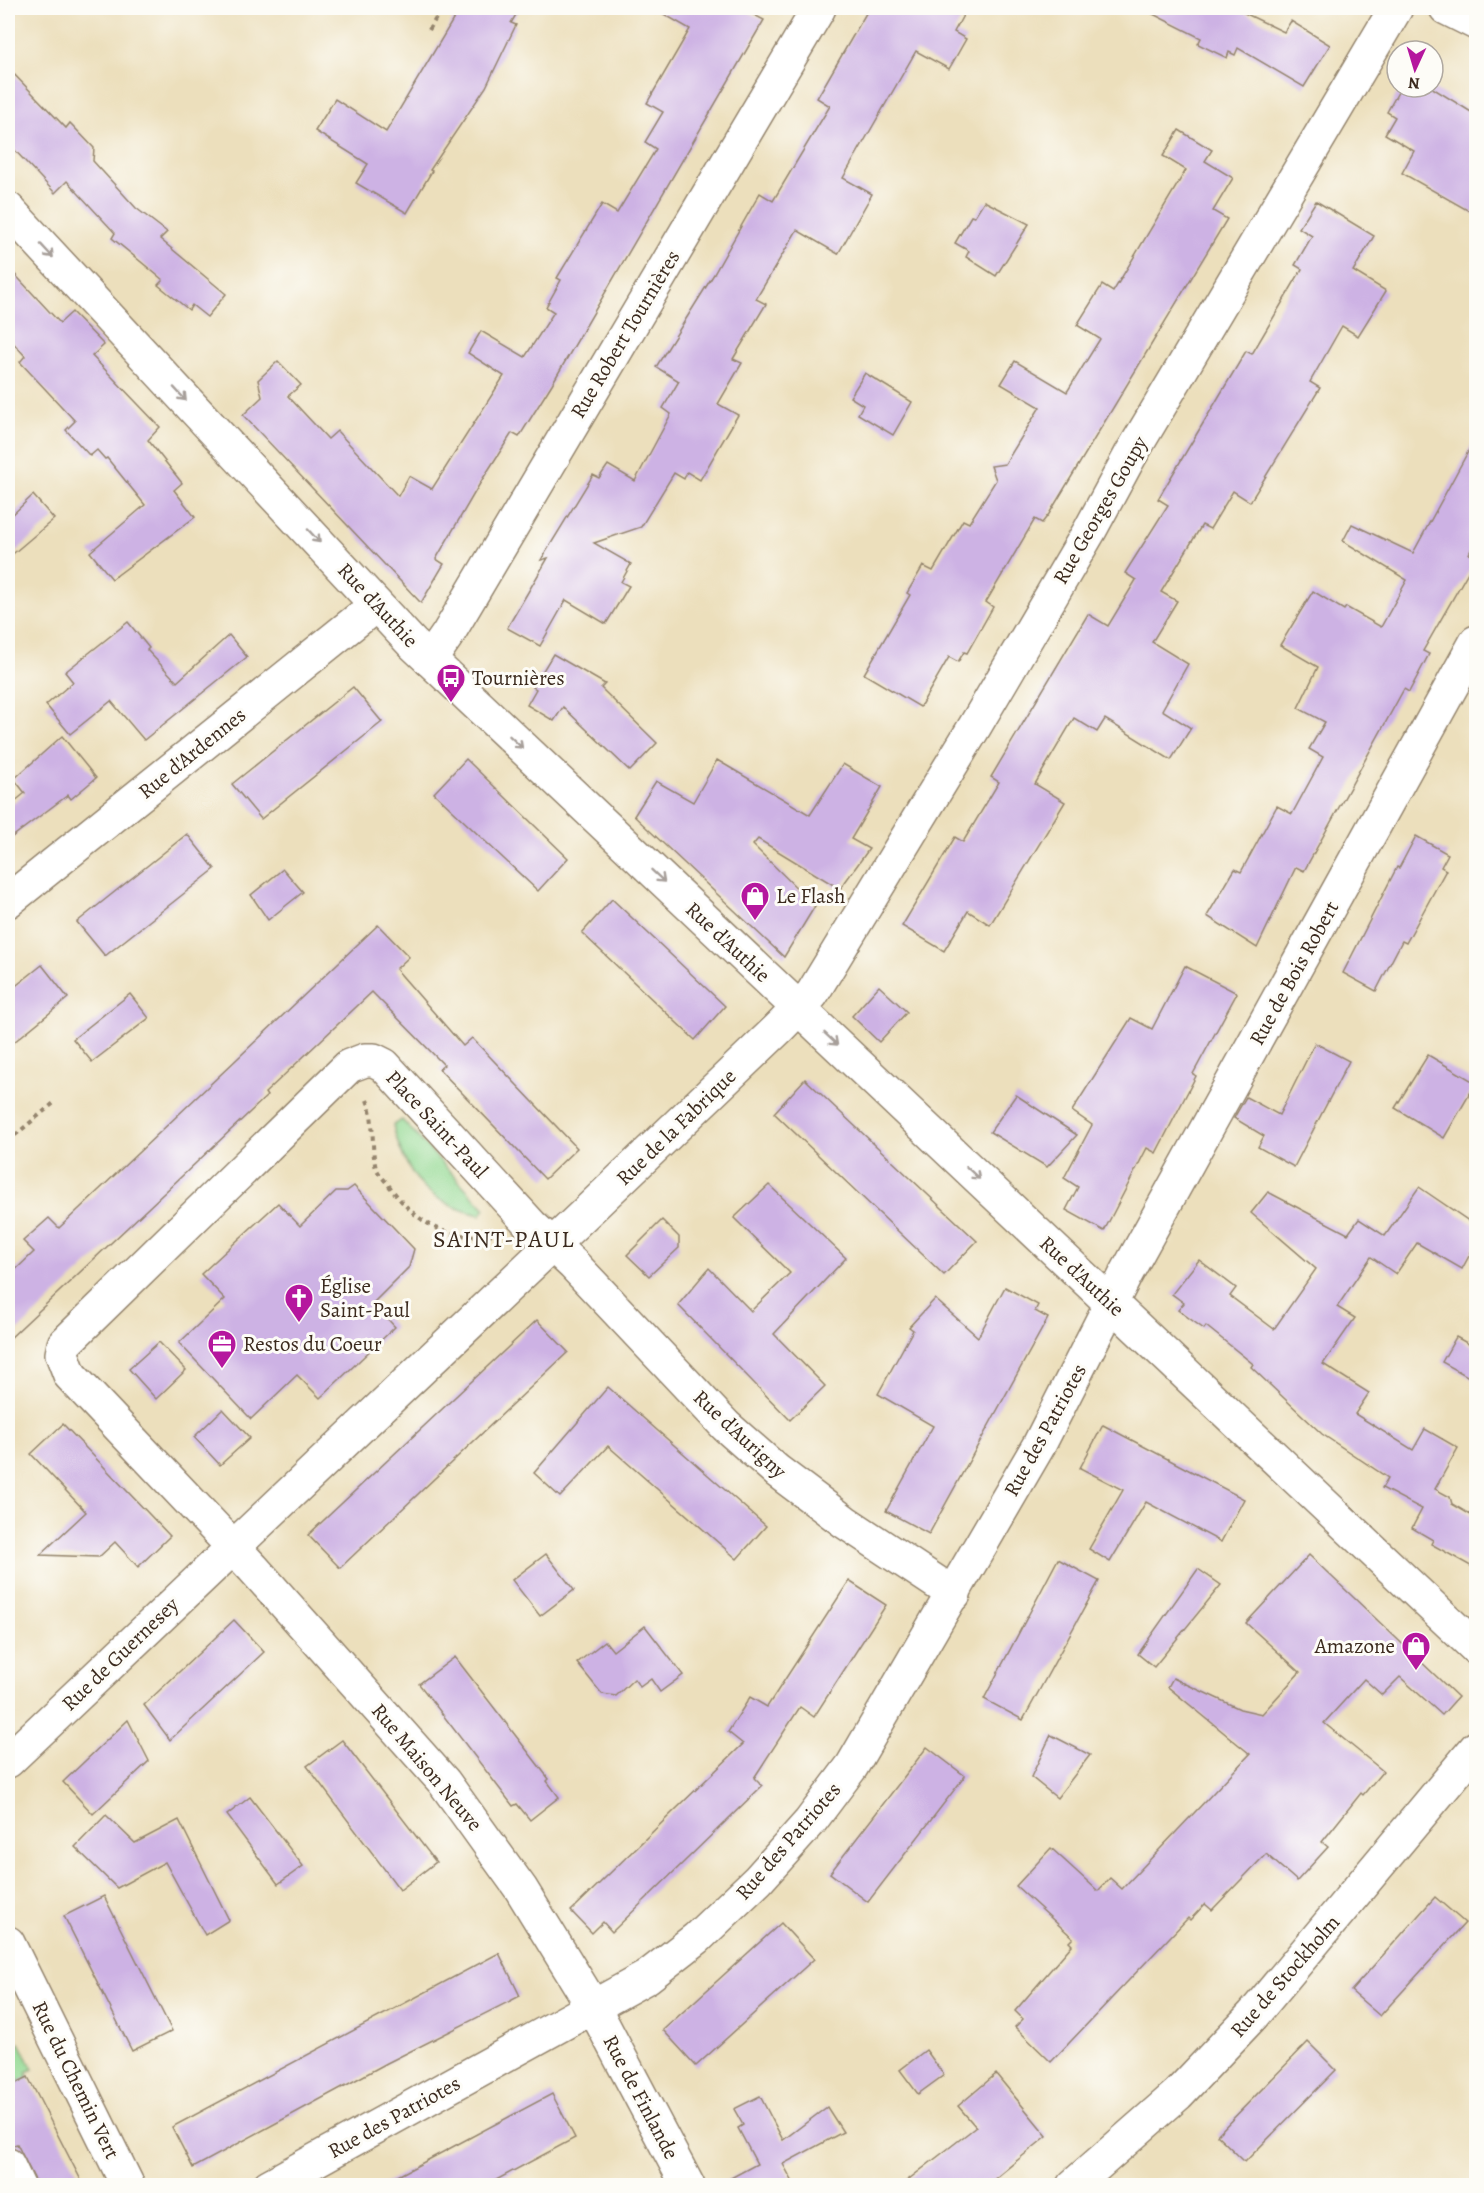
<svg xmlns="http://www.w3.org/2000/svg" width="1484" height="2193" viewBox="0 0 1484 2193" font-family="Alegreya,serif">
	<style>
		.green { fill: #93d993; stroke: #678258; stroke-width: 1.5 }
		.building { fill: #cdb2e4 }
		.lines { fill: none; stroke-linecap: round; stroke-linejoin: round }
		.minor-casing { stroke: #94846d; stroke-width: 36 }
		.major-casing { stroke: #94846d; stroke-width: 36 }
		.path { stroke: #94846d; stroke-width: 4; stroke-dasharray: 4.5 4.5; stroke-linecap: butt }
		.minor { stroke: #fff; stroke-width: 33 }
		.major { stroke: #fff; stroke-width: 33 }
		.oneway { stroke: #a79f9a }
		.labels { text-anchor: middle; stroke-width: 6; stroke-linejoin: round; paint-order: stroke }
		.street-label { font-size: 21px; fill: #3b2a1e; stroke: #fdfcf7 }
		.poi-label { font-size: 21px; fill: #3b2a1e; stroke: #fdfcf7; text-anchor: start }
		.quarter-label { font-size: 24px; letter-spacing: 1.5px; fill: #3b2a1e; stroke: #fdfcf7 }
	</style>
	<rect width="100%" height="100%" fill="#fdfcf7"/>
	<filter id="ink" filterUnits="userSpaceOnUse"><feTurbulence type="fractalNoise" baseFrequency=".0167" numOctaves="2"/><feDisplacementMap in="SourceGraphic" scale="12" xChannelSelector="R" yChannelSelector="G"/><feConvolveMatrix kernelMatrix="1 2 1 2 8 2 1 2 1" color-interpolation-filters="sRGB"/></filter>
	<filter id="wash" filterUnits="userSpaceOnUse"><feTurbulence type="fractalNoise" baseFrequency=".008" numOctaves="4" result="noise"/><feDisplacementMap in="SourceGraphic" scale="24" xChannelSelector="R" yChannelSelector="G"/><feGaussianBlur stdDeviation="1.35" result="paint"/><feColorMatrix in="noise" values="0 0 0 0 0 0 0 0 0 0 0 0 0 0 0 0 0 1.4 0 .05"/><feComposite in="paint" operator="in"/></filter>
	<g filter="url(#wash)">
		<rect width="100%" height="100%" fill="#ecdfbc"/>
		<g class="green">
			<path d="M402,1120L485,1209L480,1215C428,1203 405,1176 393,1125Z"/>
			<polygon points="8,2028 16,2045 20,2043 33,2069 26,2072 28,2077 8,2087"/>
		</g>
		<g id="blocks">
			<g class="building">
				<polygon points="460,8 520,8 511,23 516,25 486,87 430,170 432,171 407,213 356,183 368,164 315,131 335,99 386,132"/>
				<polygon points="653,8 741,8 764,20 552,384 519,437 512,433 482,480 436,559 444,564 421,603 243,415 262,397 258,380 278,361 301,385 288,396 328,439 337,431 398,496 409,476 432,489 504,376 468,353 481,331 525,357 554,312 546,307 561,280 557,278 602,204 617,213 656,149 645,142 663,112 647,103 690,29"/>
				<polygon points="869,8 967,8 954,32 966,39 949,69 916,51 843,178 872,194 838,254 797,230 756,299 766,304 733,359 742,363 718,404 738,415 700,480 687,472 684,479 674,473 641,527 594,543 631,564 621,582 629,586 606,624 566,600 540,646 507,628 548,558 541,560 593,475 599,478 608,465 635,481 671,414 663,408 679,381 656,367 714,274 760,193 773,201 813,134 830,106 817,98"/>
				<polygon points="1141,8 1234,8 1284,32 1291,21 1330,45 1304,87 1238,48 1235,55 1229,52 1227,58 1198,44 1201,38"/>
				<polygon points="8,68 66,128 70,123 94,148 93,161 136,208 167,232 160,239 226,294 207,317 192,305 189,310 158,285 163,280 112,238 115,233 67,181 55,193 8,143"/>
				<polygon points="1401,87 1431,87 1476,115 1476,215 1402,173 1414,151 1385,134 1395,117 1387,112"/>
				<polygon points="1179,130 1212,150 1205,161 1233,178 1213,211 1227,219 1049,514 1042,523 1035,519 986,602 993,607 967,653 964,652 958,662 949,657 920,707 864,674 910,595 907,593 923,566 933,571 963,520 969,523 996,480 991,466 1005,464 1040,407 1001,384 1015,361 1067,392 1100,339 1077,325 1102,285 1113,292 1186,170 1163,156"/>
				<polygon points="984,201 1029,224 996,276 966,257 969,251 955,243 971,216 974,217"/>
				<polygon points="1316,201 1374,236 1353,271 1386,291 1358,336 1342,326 1310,382 1320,388 1250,502 1233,491 1210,529 1202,525 1161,592 1177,601 1152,642 1188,664 1162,710 1191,728 1171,760 1105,719 1097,732 1074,718 1035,784 1065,802 990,925 968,911 944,951 902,926 955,837 963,842 999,782 991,777 1088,614 1108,626 1136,580 1125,573 1168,505 1158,499 1246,351 1252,354 1302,269 1295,265 1312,236 1299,228"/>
				<polygon points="8,267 60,323 72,312 104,345 92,356 160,427 148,440 182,483 174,490 195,517 112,579 90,552 145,505 107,458 105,459 97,450 90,456 66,430 75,421 20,362 25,356 8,337"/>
				<polygon points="865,373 912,402 893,435 858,414 863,405 850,397"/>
				<polygon points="1476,437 1476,539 1469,554 1476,558 1423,651 1429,654 1409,692 1404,689 1304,871 1296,867 1257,948 1207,916 1235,869 1241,872 1277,806 1292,814 1323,757 1309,749 1325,722 1298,708 1318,667 1280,645 1313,591 1344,610 1346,607 1381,627 1407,580 1343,541 1352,524 1413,553"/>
				<polygon points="33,495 54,519 8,558 8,519"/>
				<polygon points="128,622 149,648 147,650 177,682 229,635 247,657 144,740 111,701 70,734 46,705 73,682 65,672"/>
				<polygon points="553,654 605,684 601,688 657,743 630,771 563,707 554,721 527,705 536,689 533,687"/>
				<polygon points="353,687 382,722 261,819 232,784"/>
				<polygon points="62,736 96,778 71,799 68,795 8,840 8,807 25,793 14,779"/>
				<polygon points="466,759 568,858 538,891 434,793"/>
				<polygon points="717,760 810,815 843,764 882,787 851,839 869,849 840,889 758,839 753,845 815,906 784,957 634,816 656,781 693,802"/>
				<polygon points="187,834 215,869 105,956 77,922"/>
				<polygon points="1416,836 1448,854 1441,867 1446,870 1406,943 1402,941 1376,991 1343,973 1397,867 1399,868"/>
				<polygon points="283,869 303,892 268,920 251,895"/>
				<polygon points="612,899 725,1006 695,1040 582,933"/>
				<polygon points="378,925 409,957 396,969 463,1046 472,1038 577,1148 545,1179 439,1069 444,1065 372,992 265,1093 267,1096 8,1340 8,1277 34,1252 23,1241 49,1218 59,1228"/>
				<polygon points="42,965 68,998 8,1047 8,992"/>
				<polygon points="1185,966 1237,993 1193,1074 1196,1076 1156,1153 1147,1148 1104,1231 1066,1210 1078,1187 1064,1178 1092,1125 1072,1111 1131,1018 1152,1029"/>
				<polygon points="879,986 907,1012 879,1042 852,1016"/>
				<polygon points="130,994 149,1018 92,1062 73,1039"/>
				<polygon points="1315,1043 1349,1061 1294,1167 1258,1147 1264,1136 1234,1118 1246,1097 1279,1115"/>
				<polygon points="1428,1055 1476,1083 1444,1138 1395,1108"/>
				<polygon points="805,1079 977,1241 944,1275 774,1113"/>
				<polygon points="1016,1095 1077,1135 1047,1167 990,1132"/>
				<polygon points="769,1185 846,1258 774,1334 825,1386 790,1420 678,1305 709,1268 751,1311 790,1273 734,1218"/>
				<polygon points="354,1186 414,1249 409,1267 373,1303 395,1327 320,1398 297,1375 251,1419 179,1343 225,1299 201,1274 278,1203 300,1226 336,1191 347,1191"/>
				<polygon points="1419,1187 1476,1226 1476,1243 1462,1269 1417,1243 1396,1274 1371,1257 1337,1307 1355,1318 1323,1364 1369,1393 1355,1414 1413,1450 1425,1429 1458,1448 1435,1489 1450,1497 1452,1504 1476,1518 1476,1569 1431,1544 1433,1540 1412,1528 1422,1509 1382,1488 1388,1478 1322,1434 1251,1367 1253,1364 1206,1326 1204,1329 1178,1310 1184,1303 1172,1294 1199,1260 1236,1288 1230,1296 1274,1329 1316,1269 1251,1213 1268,1192 1348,1234 1359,1219 1385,1236"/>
				<polygon points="662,1220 679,1237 679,1248 649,1276 627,1255"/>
				<polygon points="1005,1287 1038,1305 1035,1311 1048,1318 929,1534 886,1511 933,1426 878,1394 913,1330 909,1327 935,1299 978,1337"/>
				<polygon points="537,1320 568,1352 340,1568 308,1535"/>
				<polygon points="1456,1337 1476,1348 1476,1381 1442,1362"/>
				<polygon points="159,1342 186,1370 156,1399 129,1369"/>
				<polygon points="608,1387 766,1526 737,1559 608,1446 560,1497 534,1473"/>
				<polygon points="223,1409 250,1438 220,1465 194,1437"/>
				<polygon points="63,1424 170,1536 138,1567 115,1542 99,1557 40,1555 86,1512 31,1454"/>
				<polygon points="1103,1425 1244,1499 1221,1542 1146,1502 1110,1562 1089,1549 1123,1490 1080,1468"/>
				<polygon points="546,1554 574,1590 540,1616 512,1580"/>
				<polygon points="1309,1555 1458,1697 1442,1715 1400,1677 1382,1695 1364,1679 1324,1723 1383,1771 1363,1795 1361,1793 1322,1842 1328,1847 1297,1881 1266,1854 1212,1910 1205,1904 1190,1920 1188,1918 1051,2062 1015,2027 1023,2019 1015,2011 1072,1945 1069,1942 1073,1938 1016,1886 1051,1848 1098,1891 1110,1878 1122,1889 1250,1754 1168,1687 1173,1678 1240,1709 1262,1714 1300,1672 1246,1623"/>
				<polygon points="1058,1559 1099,1581 1023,1720 984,1699"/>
				<polygon points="1198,1569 1221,1585 1154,1667 1138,1654"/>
				<polygon points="849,1581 886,1605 814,1717 800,1707 754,1778 762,1786 612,1932 603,1922 592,1933 571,1911 743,1744 728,1732 750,1697 767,1707"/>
				<polygon points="234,1620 264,1652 170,1740 144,1705"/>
				<polygon points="645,1626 683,1675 660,1692 651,1679 640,1687 634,1679 616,1696 602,1694 577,1663 605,1641 613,1651"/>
				<polygon points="455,1657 549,1779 547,1781 559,1797 530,1820 517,1804 513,1806 419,1684"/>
				<polygon points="128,1720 149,1761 93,1814 63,1782"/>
				<polygon points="1051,1735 1090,1755 1057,1798 1031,1777"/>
				<polygon points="342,1740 436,1862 400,1890 307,1766"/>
				<polygon points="927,1747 965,1776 868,1902 830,1873"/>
				<polygon points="250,1797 303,1866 278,1884 227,1815"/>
				<polygon points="106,1815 135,1843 179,1820 229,1920 205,1935 165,1862 117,1888 75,1847"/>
				<polygon points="104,1896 172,2031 132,2051 64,1916"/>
				<polygon points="1435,1897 1465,1923 1380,2016 1351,1991"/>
				<polygon points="781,1923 814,1959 696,2066 663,2030"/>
				<polygon points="499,1953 520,1996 387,2063 193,2168 172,2127"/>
				<polygon points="1308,2042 1336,2070 1245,2162 1217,2135"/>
				<polygon points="926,2050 944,2075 918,2094 900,2070"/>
				<polygon points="996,2074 1047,2136 986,2186 900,2186 976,2127 958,2106"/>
				<polygon points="28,2077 84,2186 38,2186 17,2144 8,2147 8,2087"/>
				<polygon points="552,2094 575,2138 485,2186 379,2186"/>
				<polygon points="760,2096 783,2140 827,2107 843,2132 783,2164 795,2186 716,2186 757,2164 738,2128 743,2125 734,2109"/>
			</g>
		</g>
	</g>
	<g filter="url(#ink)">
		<use href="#blocks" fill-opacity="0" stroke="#94846d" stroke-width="1.5"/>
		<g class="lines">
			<g class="minor-casing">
				<g id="minor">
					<polyline points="8,209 412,643 1476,1648"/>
					<polyline points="430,660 448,634 819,8"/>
					<polyline points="8,901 376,605"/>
					<polyline points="8,1761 574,1224 780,1027 812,994 975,726 1090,530 1130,456 1396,8"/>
					<polyline points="8,1943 128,2186"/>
					<polyline points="8,2165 18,2186"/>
					<polyline points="269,2186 647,1977 697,1938 758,1880 810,1822 852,1766 1039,1445 1125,1276 1476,642"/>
					<polyline points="688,2186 594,2008 521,1889 444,1782 253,1568 70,1375 62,1354 64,1344 349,1066 365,1060 374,1060 384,1065 531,1225 573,1264 726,1426 777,1471 845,1522 954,1594"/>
					<polyline points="1073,2186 1178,2094 1253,2015 1476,1748"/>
				</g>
			</g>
			<g class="major-casing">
				<polyline id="major" points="1446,8 1476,23"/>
			</g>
			<g class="path">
				<polyline points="429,30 442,8"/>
				<path d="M367,1100C375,1120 371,1143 375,1164C376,1172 385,1180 390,1187C416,1223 448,1242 493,1234"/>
				<polyline points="8,1141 55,1102"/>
			</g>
			<use href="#minor" class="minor"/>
			<use href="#major" class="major"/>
		</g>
		<defs><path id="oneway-shaft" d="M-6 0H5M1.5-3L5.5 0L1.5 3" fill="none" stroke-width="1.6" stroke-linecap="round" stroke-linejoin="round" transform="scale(1.5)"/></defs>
		<g class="oneway">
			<use href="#oneway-shaft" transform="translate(47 251) rotate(47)"/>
			<use href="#oneway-shaft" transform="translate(180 394) rotate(47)"/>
			<use href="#oneway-shaft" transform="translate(314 536) rotate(47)"/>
			<use href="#oneway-shaft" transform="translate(516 742) rotate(43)"/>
			<use href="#oneway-shaft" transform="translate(658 876) rotate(43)"/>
			<use href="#oneway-shaft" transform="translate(831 1039) rotate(43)"/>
			<use href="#oneway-shaft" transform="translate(973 1173) rotate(43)"/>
		</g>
	</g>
	<defs>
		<g id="bus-pin" transform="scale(1.5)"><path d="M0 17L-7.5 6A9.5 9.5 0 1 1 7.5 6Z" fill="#b5179e" stroke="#fdfcf7"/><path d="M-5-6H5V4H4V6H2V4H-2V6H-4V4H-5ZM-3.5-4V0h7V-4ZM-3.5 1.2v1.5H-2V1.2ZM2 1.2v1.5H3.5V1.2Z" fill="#fff"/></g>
		<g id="shop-pin" transform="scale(1.5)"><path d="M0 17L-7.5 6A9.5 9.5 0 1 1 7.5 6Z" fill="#b5179e" stroke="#fdfcf7"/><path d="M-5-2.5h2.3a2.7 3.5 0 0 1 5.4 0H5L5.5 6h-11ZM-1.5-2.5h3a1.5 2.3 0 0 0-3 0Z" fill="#fff"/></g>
		<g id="church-pin" transform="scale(1.5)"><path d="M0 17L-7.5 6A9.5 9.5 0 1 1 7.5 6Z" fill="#b5179e" stroke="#fdfcf7"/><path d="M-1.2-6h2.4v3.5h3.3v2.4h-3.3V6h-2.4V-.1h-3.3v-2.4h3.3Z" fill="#fff"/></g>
		<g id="office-pin" transform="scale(1.5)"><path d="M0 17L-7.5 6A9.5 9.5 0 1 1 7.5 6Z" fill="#b5179e" stroke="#fdfcf7"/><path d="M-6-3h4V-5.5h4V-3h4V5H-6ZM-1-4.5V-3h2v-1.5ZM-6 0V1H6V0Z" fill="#fff"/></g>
	</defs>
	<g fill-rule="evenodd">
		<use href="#bus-pin" x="451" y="678"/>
		<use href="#shop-pin" x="755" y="896"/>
		<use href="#church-pin" x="299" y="1298"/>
		<use href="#office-pin" x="222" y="1344"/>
		<use href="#shop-pin" x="1416" y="1646"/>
	</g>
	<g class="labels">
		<g class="street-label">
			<text transform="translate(625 334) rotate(-59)" y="7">Rue Robert Tournières</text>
			<text transform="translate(1100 510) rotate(-60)" y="7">Rue Georges Goupy</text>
			<text transform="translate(378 605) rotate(47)" y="7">Rue d'Authie</text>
			<text transform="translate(192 753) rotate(-39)" y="7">Rue d'Ardennes</text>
			<text transform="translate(728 942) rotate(43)" y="7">Rue d'Authie</text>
			<text transform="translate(1294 973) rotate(-61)" y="7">Rue de Bois Robert</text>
			<text transform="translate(437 1124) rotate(47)" y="7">Place Saint-Paul</text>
			<text transform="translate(676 1127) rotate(-44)" y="7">Rue de la Fabrique</text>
			<text transform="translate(1082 1276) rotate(43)" y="7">Rue d'Authie</text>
			<text transform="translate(1045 1430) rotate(-61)" y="7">Rue des Patriotes</text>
			<text transform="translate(740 1434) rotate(43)" y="7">Rue d'Aurigny</text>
			<text transform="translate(120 1654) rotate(-44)" y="7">Rue de Guernesey</text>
			<text transform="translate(427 1767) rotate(50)" y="7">Rue Maison Neuve</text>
			<text transform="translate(788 1841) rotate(-49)" y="7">Rue des Patriotes</text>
			<text transform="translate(1285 1976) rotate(-49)" y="7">Rue de Stockholm</text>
			<text transform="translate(76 2080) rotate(64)" y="7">Rue du Chemin Vert</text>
			<text transform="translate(641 2097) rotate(62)" y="7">Rue de Finlande</text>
			<text transform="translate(394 2117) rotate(-29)" y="7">Rue des Patriotes</text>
		</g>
		<g class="poi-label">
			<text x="472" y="685">Tournières</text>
			<text x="776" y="903">Le Flash</text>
			<text x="320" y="1293">Église<tspan x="320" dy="24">Saint-Paul</tspan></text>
			<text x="243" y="1351">Restos du Coeur</text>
			<text x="1395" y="1653" text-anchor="end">Amazone</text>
		</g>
		<g class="quarter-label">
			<text x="504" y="1247">SAINT-PAUL</text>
		</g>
	</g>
	<rect width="1484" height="2193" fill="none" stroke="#fdfcf7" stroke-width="30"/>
	<g transform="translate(1415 69) rotate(184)"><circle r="28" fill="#fdfcf7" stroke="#afa8a0" stroke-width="1.5"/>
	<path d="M0-4.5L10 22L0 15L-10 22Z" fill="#b5179e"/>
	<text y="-9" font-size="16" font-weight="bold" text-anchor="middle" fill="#3b2a1e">N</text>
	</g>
</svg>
